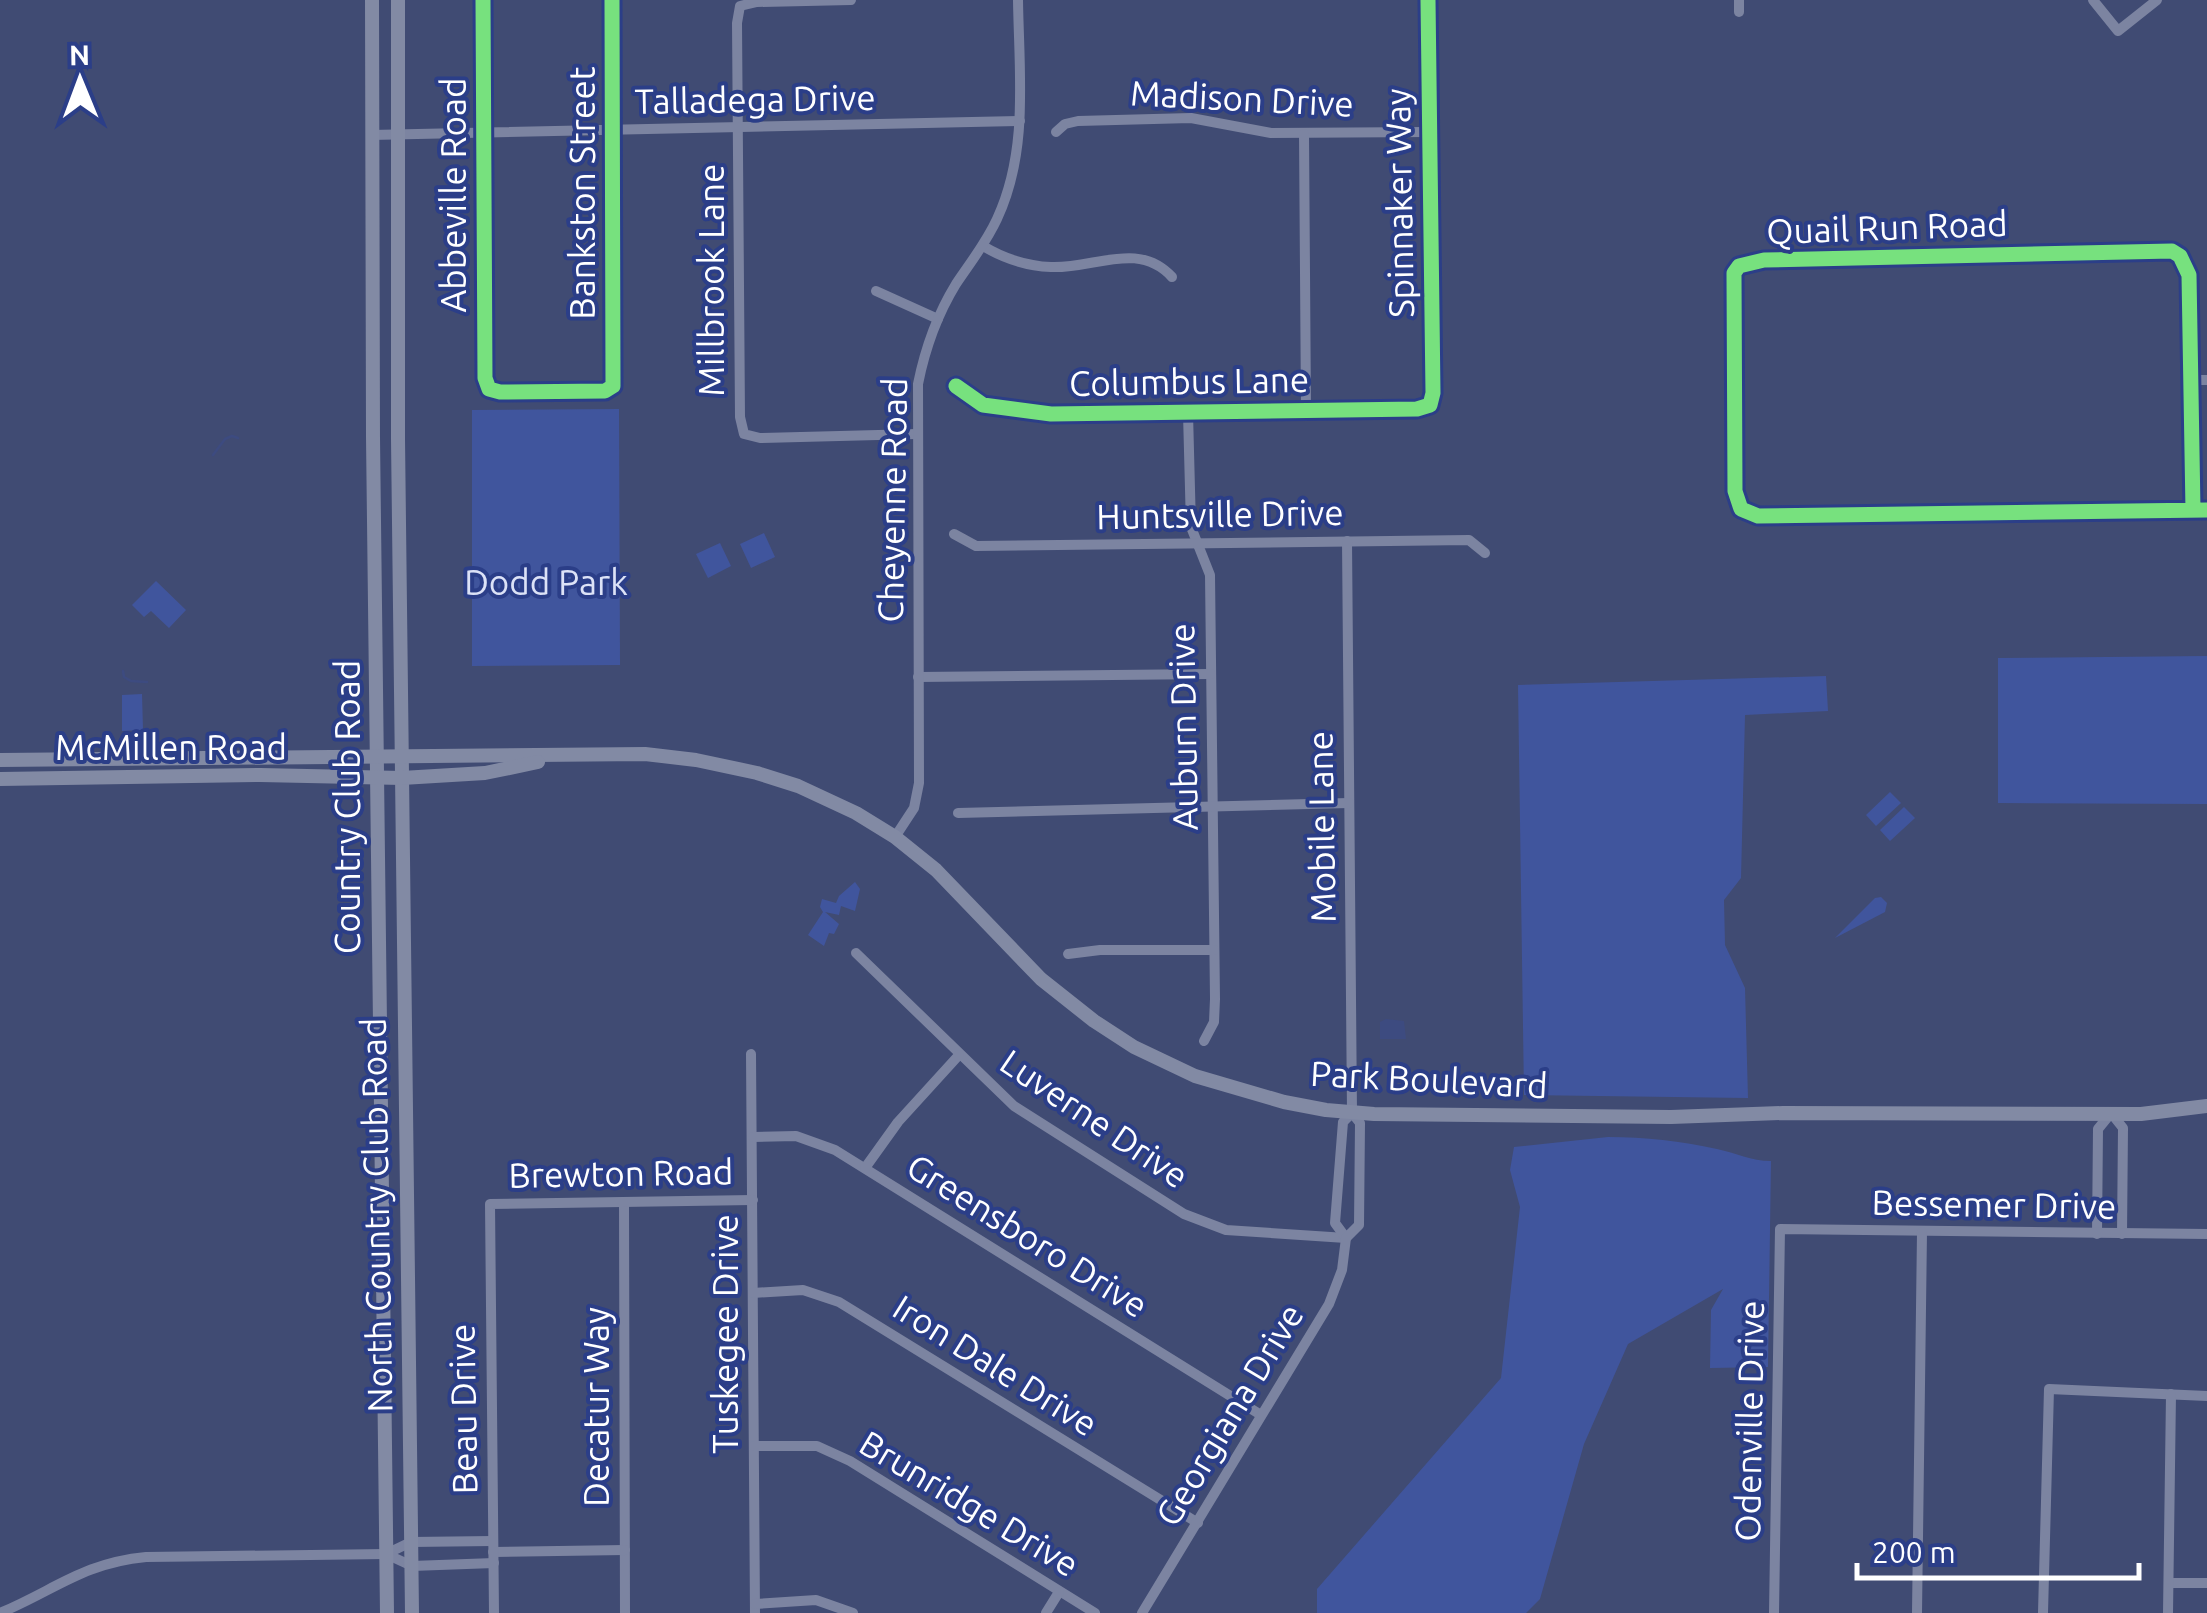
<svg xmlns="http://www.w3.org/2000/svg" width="2207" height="1613" viewBox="0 0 2207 1613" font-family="Ubuntu,sans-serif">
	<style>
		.green { fill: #40559d }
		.water { fill: #3d4b80 }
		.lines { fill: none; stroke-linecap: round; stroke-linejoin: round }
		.stream { stroke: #3d4b80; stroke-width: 2.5 }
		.minor { stroke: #7c84a1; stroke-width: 10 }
		.secondary { stroke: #828aa4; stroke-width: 14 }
		.cycleway-casing { stroke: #2b3e88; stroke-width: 21 }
		.cycleway { stroke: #77e17e; stroke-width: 15 }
		.labels { text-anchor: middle; stroke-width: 8; stroke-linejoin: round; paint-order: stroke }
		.street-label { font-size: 35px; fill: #fff; stroke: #2b3e88 }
		.park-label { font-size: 35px; fill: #dce2f7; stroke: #2b3e88 }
	</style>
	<rect width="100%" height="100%" fill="#404b73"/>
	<g class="green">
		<polygon points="619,409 620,665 472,666 472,410"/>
		<polygon points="764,533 775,557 751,568 740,544"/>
		<polygon points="720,543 731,566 708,578 696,554"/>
		<polygon points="156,581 186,610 169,628 151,611 144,617 132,605"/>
		<polygon points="2207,656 2207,804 1998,803 1998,658"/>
		<polygon points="1826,676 1828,711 1745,715 1741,878 1724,900 1725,945 1745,988 1748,1098 1524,1095 1518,685"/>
		<polygon points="142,694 143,730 122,731 122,695"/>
		<polygon points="1890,792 1901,803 1876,826 1866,815"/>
		<polygon points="1904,807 1915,818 1890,841 1880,830"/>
		<polygon points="855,882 860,889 855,911 841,906 839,915 825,912 839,924 834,934 829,933 824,946 808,935 823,912 820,907 822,899 836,903 839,896"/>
		<polygon points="1881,897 1887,903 1885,912 1835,938 1875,898"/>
		<path d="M1608,1137C1645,1137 1681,1141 1717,1149C1736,1153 1751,1161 1771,1161L1768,1367L1710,1368L1711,1310L1723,1289L1628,1344L1584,1444L1540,1599L1526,1613H1317V1589L1501,1378L1520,1207L1510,1170L1514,1147Z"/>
	</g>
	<polygon class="water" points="1386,1019 1404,1021 1406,1039 1380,1039 1380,1022"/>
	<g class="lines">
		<g class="stream">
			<polyline points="213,455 225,439 232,436 238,438"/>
			<polyline points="123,671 124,677 131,681 147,682"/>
		</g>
		<g class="minor">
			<polyline points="483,0 485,378 489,389 500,392 605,391 613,386 612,0"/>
			<polyline points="851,0 757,2 740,6 737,23 740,417 744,434 760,438 917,434"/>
			<polyline points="1739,0 1739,12"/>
			<polyline points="2093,0 2118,31 2157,0"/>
			<polyline points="1056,132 1065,124 1078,121 1191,118 1271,133 1429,132"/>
			<polyline points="1304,134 1306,411"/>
			<polyline points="371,135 1020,121"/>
			<path d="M983,246C1003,258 1027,266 1051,267C1094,269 1138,240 1172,277"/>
			<polyline points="876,291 938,319"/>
			<polyline points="2189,380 2207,380"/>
			<polyline points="956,386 983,405 1051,414 1417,409 1430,405 1433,393 1428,0"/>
			<polyline points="1188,413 1191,527 1210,575 1215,999 1214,1022 1204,1041"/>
			<polyline points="2193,510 2189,275 2180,256 2172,251 1764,260 1739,266 1734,273 1735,491 1741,509 1758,516 2207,510"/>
			<polyline points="954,534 976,546 1469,540 1485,553"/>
			<polyline points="1347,541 1352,1113"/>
			<polyline points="918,677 1211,674"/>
			<polyline points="958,813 1349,803"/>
			<path d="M895,837L914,808L919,783L918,384C925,349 937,315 956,284C970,263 986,243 997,219C1029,151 1019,73 1018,0"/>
			<polyline points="856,953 1014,1106 1184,1214 1226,1230 1346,1238"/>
			<polyline points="1068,954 1100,950 1214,950"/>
			<polyline points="751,1054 755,1613"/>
			<polyline points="753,1137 796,1136 835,1150 1261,1415"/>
			<polyline points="865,1168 898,1122 959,1055"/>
			<polyline points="624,1202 625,1613"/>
			<polyline points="2097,1234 2098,1129 2111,1113 2123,1128 2122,1234"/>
			<polyline points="1346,1238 1335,1223 1343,1122 1352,1113"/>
			<polyline points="753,1293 803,1290 839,1302 1198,1523"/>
			<polyline points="754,1446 817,1446 850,1461 1095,1613"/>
			<polyline points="493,1541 411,1542 386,1554 412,1566 494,1563"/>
			<polyline points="493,1552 625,1550"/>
			<polyline points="2169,1583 2207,1583"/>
			<polyline points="755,1604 816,1600 853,1613"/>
			<path d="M0,1613C55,1590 83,1563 146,1557L386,1554"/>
			<polyline points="494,1613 490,1204 753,1200"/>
			<polyline points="1046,1613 1059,1592"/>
			<polyline points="1142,1613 1329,1304 1342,1270 1346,1238 1359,1225 1360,1123 1352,1113"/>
			<polyline points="1774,1613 1780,1229 2207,1234"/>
			<polyline points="1917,1613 1922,1232"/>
			<polyline points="2043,1613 2049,1389 2207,1396"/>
			<polyline points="2168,1613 2171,1394"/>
		</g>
		<g class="secondary">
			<polyline points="372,0 373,437 387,1613"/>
			<polyline points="398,0 398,439 412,1613"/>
			<polyline points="0,760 645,754 696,760 757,773 798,786 856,813 895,837 936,870 1041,979 1094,1021 1134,1047 1195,1076 1284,1102 1326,1110 1374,1114 1671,1117 1783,1113 2141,1114 2207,1106"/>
			<polyline points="0,779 260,775 402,778 485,773 538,762"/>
		</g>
		<g class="cycleway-casing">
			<g id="cycleway">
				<polyline points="483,0 485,378 489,389 500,392 605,391 613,386 612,0"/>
				<polyline points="956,386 983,405 1051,414 1417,409 1430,405 1433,393 1428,0"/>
				<polyline points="2193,510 2189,275 2180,256 2172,251 1764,260 1739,266 1734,273 1735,491 1741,509 1758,516 2207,510"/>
			</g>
		</g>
		<use href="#cycleway" class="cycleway"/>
	</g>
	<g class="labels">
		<g class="street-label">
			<text transform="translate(1242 99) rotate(3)" y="12">Madison Drive</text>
			<text transform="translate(755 100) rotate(-1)" y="12">Talladega Drive</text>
			<text transform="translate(583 193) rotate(-90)" y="12">Bankston Street</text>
			<text transform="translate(454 195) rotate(-90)" y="12">Abbeville Road</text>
			<text transform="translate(1400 203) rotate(-91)" y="12">Spinnaker Way</text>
			<text transform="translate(1887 228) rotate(-2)" y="12">Quail Run Road</text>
			<text transform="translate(712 280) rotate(-90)" y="12">Millbrook Lane</text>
			<text transform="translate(1189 382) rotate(-1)" y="12">Columbus Lane</text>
			<text transform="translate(893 500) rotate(-89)" y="12">Cheyenne Road</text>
			<text transform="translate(1220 515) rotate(-1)" y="12">Huntsville Drive</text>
			<text transform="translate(1184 727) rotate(-91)" y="12">Auburn Drive</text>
			<text x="171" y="760">McMillen Road</text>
			<text transform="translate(348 807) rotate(-90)" y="12">Country Club Road</text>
			<text transform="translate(1322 827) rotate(-91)" y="12">Mobile Lane</text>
			<text transform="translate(1429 1080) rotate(3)" y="12">Park Boulevard</text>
			<text transform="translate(1094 1119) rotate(34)" y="12">Luverne Drive</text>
			<text transform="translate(621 1174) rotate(-1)" y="12">Brewton Road</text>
			<text transform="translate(1994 1205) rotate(1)" y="12">Bessemer Drive</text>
			<text transform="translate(377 1215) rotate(-91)" y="12">North Country Club Road</text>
			<text transform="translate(1027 1236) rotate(32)" y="12">Greensboro Drive</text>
			<text transform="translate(726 1334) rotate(-90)" y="12">Tuskegee Drive</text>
			<text transform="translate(995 1366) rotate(32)" y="12">Iron Dale Drive</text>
			<text transform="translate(597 1407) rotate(-90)" y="12">Decatur Way</text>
			<text transform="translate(464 1409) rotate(-91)" y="12">Beau Drive</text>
			<text transform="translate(1230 1415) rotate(-59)" y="12">Georgiana Drive</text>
			<text transform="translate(1750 1421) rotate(-89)" y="12">Odenville Drive</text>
			<text transform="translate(969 1504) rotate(31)" y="12">Brunridge Drive</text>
		</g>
		<g class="park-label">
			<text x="546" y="595">Dodd Park</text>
		</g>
	</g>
	<g transform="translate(80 80) rotate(359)" stroke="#2b3e88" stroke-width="8" paint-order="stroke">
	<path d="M0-8L18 38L0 25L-18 38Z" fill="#ffffff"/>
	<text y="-15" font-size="28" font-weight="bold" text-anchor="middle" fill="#ffffff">N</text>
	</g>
	<path d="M1857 1563v15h282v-15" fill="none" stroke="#ffffff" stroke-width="5"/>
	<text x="1872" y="1563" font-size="30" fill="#ffffff" stroke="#2b3e88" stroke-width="8" paint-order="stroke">200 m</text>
</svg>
